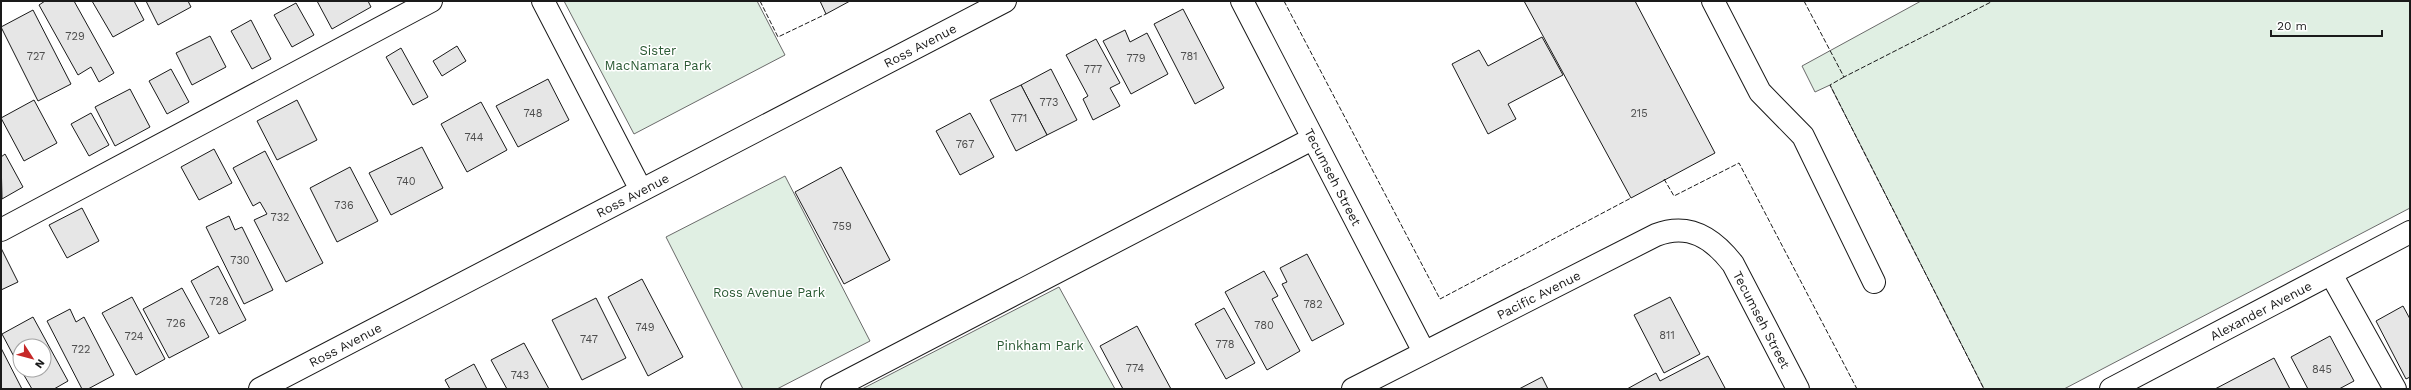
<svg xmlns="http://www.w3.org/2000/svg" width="2411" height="390" viewBox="0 0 2411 390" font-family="'Work Sans',sans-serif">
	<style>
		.green { fill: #e0efe3; stroke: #6a6a6a }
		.building { fill: #e6e6e6; stroke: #1a1a1a }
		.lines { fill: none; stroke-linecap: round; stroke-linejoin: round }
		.minor-casing { stroke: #1a1a1a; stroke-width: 24 }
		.minor { stroke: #fff; stroke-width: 22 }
		.fence { stroke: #1a1a1a; stroke-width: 1; stroke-dasharray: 5 2; stroke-linecap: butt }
		.labels { text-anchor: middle; stroke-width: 3; stroke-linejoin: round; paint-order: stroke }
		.number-label { font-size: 11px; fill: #4d4d4d }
		.street-label { font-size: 13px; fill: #1a1a1a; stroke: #fff }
		.park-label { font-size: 13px; fill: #2b5a34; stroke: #fff }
	</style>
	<rect width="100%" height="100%" fill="#fff"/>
	<g class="green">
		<polygon points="564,1 757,1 785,55 634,134"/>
		<polygon points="1921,1 2410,1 2410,208 2064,389 1984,389 1830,85 1815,92 1802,66"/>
		<polygon points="785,176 870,341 777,389 743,389 666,237"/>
		<polygon points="1059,287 1115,389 862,389"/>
	</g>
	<g class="building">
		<polygon points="45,1 74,1 114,73 99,82 91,67 78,75 39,5"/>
		<polygon points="92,1 134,1 144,20 113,37"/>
		<polygon points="146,1 188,1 191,7 158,25"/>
		<polygon points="317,1 368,1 371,7 332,29"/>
		<polygon points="820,1 850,1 826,14"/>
		<polygon points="1524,1 1635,1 1715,153 1631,198"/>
		<polygon points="296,3 314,35 292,47 274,15"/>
		<polygon points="1183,9 1224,88 1195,104 1154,24"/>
		<polygon points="33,10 71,84 38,101 1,27"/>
		<polygon points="251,20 271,59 252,69 231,31"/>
		<polygon points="1125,30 1130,42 1147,33 1168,74 1131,94 1103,41"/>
		<polygon points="210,36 226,67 192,85 176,53"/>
		<polygon points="1542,37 1563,75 1508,104 1516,119 1488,134 1452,64 1479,50 1488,66"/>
		<polygon points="1096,39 1120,83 1110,88 1120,106 1093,120 1083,99 1088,96 1066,55"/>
		<polygon points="457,46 466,61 442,76 433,61"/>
		<polygon points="401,48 428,97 413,105 386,57"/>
		<polygon points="171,69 189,102 167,114 149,81"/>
		<polygon points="1051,69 1077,120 1047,135 1021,85"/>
		<polygon points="548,79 569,120 518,147 496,106"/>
		<polygon points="1021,85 1047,135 1016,151 990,100"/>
		<polygon points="130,89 150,127 115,146 95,107"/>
		<polygon points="34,100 57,143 24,161 1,118"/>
		<polygon points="297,100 317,140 277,160 257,121"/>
		<polygon points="481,102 507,150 467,172 441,124"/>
		<polygon points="91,113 109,145 89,156 71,124"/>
		<polygon points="970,113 994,157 960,175 936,131"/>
		<polygon points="422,147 443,188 391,215 369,173"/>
		<polygon points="214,149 232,183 199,200 181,167"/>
		<polygon points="265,151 323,263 286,282 254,220 267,214 260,202 253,206 233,168"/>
		<polygon points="5,154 23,187 2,199 1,157"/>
		<polygon points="350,167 378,221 337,242 310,188"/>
		<polygon points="841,167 890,260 844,284 795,192"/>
		<polygon points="82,208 99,241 67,258 49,225"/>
		<polygon points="229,216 235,230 242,227 273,290 244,304 206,227"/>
		<polygon points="1,248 18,282 1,290"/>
		<polygon points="1307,254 1344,324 1312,341 1282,284 1287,282 1280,268"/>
		<polygon points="218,266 246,320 219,334 191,281"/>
		<polygon points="1264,271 1278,296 1272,299 1300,351 1267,370 1225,292"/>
		<polygon points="642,279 683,357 648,376 608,297"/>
		<polygon points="182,288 209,337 169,358 143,309"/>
		<polygon points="132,297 165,359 136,375 102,313"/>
		<polygon points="1670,297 1700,354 1664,373 1634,315"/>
		<polygon points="596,298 626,358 582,380 552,320"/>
		<polygon points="2403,306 2410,319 2410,377 2406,379 2376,321"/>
		<polygon points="1224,308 1255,363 1226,379 1195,324"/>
		<polygon points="70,309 76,322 84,317 114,375 88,389 82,389 47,321"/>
		<polygon points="33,317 68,381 54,389 32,389 21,370 44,370 44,346 20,346 20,368 2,334"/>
		<polygon points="1137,326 1171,389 1123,389 1100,346"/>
		<polygon points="2330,336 2354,381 2339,389 2308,389 2291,357"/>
		<polygon points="524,343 549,389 507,389 491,360"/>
		<polygon points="1,348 22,389 1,389"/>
		<polygon points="1708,356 1725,388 1723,389 1627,389 1656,373 1660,381"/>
		<polygon points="2274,358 2290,389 2215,389"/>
		<polygon points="474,364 487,389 450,389 445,380"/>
		<polygon points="1542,377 1548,389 1519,389"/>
	</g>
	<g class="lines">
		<g class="minor-casing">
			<g id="minor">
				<polyline points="543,1 641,190"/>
				<path id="s1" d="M1242,1L1424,352"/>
				<polyline points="1713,1 1760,92 1803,136 1874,282"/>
				<polyline points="1,230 431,1"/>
				<polyline points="2331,274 2395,389"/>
				<path id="s2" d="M260,389L1005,1"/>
				<polyline points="832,389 1312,139"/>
				<path id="s3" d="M1353,389L1656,235C1689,222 1713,238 1733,264L1798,389"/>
				<path id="s4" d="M2111,389L2410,232"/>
			</g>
		</g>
		<use href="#minor" class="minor"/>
		<g class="fence">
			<polyline points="760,1 778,37 826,14"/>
			<polyline points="1284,1 1440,299 1631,198"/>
			<polyline points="1804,1 1844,77 1993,1"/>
			<polyline points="1844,77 1830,85 1984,389"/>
			<polyline points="1664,179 1674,196 1739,163 1857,389"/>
		</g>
	</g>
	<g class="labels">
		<g class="number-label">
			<text x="75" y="40">729</text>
			<text x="36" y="60">727</text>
			<text x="1189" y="60">781</text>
			<text x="1136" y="62">779</text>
			<text x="1093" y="73">777</text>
			<text x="1049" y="106">773</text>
			<text x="533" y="117">748</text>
			<text x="1639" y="117">215</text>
			<text x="1019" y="122">771</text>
			<text x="474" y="141">744</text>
			<text x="965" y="148">767</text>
			<text x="406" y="185">740</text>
			<text x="344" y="209">736</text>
			<text x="280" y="221">732</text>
			<text x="842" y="230">759</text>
			<text x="240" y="264">730</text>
			<text x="219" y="305">728</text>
			<text x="1313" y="308">782</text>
			<text x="176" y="327">726</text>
			<text x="1264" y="329">780</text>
			<text x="645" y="331">749</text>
			<text x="1667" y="339">811</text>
			<text x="134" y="340">724</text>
			<text x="589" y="343">747</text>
			<text x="1225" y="348">778</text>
			<text x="81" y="353">722</text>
			<text x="1135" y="372">774</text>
			<text x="2322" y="373">845</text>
			<text x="520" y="379">743</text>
		</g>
		<g class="street-label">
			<text dy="5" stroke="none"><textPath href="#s2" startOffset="744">Ross Avenue</textPath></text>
			<text dy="5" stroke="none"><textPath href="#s1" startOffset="198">Tecumseh Street</textPath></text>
			<text dy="5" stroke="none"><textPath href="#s2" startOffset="420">Ross Avenue</textPath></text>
			<text dy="5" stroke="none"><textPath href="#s3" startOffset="208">Pacific Avenue</textPath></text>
			<text dy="5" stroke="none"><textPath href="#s4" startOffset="169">Alexander Avenue</textPath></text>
			<text dy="5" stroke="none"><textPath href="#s3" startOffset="492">Tecumseh Street</textPath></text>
			<text dy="5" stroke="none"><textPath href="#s2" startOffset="96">Ross Avenue</textPath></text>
		</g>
		<g class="park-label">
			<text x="658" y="55">Sister<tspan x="658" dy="15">MacNamara Park</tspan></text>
			<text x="769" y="297">Ross Avenue Park</text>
			<text x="1040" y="350">Pinkham Park</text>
		</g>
	</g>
	<rect width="2411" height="390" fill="none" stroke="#1a1a1a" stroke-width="4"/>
	<g transform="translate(32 358) rotate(126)"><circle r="19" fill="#ffffff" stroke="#a3a3a3"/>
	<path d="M0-3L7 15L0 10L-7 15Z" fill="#c62828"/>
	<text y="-6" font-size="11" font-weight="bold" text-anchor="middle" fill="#1a1a1a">N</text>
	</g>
	<path d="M2271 30v6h111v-6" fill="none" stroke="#1a1a1a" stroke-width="2"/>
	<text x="2277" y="30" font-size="12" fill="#1a1a1a" stroke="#ffffff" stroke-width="3" paint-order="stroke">20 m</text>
</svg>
